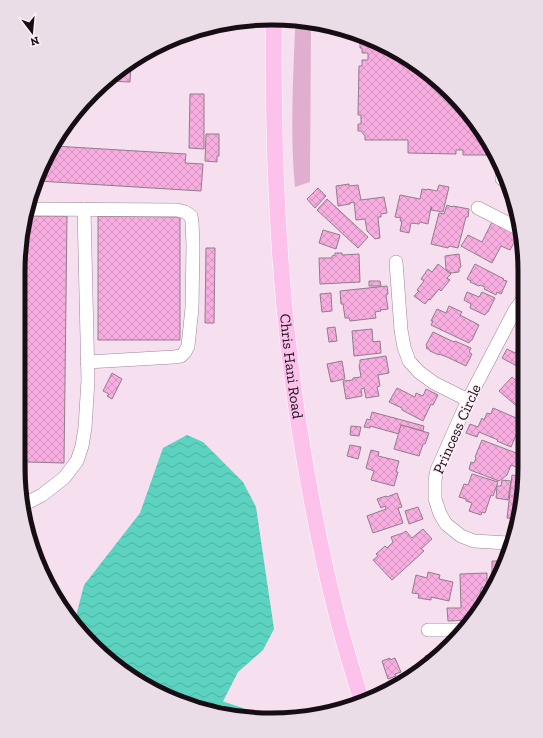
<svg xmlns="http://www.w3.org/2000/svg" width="543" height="738" viewBox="0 0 543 738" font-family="'Zilla Slab',serif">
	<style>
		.grass { fill: #e0afd0 }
		.water { fill: url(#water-waves) }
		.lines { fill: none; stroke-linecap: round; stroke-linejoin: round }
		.stream { stroke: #5cd2c0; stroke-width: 3.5 }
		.building { fill: url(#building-cross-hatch); stroke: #927c8b }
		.minor-casing { stroke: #9d8796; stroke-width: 14 }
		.major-casing { stroke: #fff; stroke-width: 17 }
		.minor { stroke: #fff; stroke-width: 13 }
		.major { stroke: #fdc2ec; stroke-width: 16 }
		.labels { text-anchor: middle; stroke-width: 3; stroke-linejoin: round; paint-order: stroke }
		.street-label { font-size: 15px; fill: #160e14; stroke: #feeff9 }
		.rim { fill: none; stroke: #160e14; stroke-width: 5 }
	</style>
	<defs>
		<pattern id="water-waves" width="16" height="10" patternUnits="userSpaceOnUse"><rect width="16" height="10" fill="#5cd2c0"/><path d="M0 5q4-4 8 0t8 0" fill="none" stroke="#4fb3a4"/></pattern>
		<pattern id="building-cross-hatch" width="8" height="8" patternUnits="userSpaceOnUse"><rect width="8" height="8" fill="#f8ade1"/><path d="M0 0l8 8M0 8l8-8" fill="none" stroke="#d494c0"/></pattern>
	</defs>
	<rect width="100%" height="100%" fill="#f6dfee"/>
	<path class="grass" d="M304,20L311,22L310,182L295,187C290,135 293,82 295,30L296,21Z"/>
	<polygon class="water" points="187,435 203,442 243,482 256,507 274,629 263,650 238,672 217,713 160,694 105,657 78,627 75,620 84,585 140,513 163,448"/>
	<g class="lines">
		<polyline class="stream" points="222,703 243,710 247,716"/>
	</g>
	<g class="building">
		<polygon points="360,39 398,52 472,117 495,155 463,155 463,150 456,150 456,154 408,153 408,140 365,140 365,136 361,131 358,131 358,124 361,124 361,115 358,115 359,66 362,66 362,60 368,60 368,53 362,53 362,48 360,48"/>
		<polygon points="131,64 130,82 107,81 117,71"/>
		<polygon points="190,94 204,94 204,149 189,148"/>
		<polygon points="206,134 219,134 219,156 217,156 217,162 205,161"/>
		<polygon points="54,146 186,154 185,163 203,164 201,191 38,181"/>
		<polygon points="349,184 349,186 358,185 361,200 384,197 387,213 381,214 381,217 378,217 380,238 375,239 367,231 365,219 356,220 354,202 350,203 350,204 338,206 336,186"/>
		<polygon points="439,185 449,187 443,212 431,210 432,207 431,207 428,224 420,222 419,224 411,223 409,233 400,231 402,221 400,221 401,218 395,217 400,195 420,199 422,189 427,190 427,189 437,191"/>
		<polygon points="318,188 326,196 315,208 307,199"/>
		<polygon points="327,199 368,237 358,248 317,210"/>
		<polygon points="447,205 452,207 453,206 469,209 468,217 466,217 458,248 449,246 448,248 431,244 439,213 444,214"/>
		<polygon points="25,216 67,216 64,463 27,462 27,496 22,496 18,466 19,255"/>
		<polygon points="98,216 180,217 180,340 98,340"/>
		<polygon points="493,220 519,234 510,250 501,246 492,263 461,246 468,235 482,242"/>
		<polygon points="323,230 340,235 336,249 319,243"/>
		<polygon points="206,248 215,248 214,323 205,323"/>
		<polygon points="335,253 342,253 342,255 359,254 360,282 320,284 319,258 332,258 332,256 335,255"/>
		<polygon points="459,254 461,267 459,268 459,272 451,273 446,269 445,256"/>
		<polygon points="438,264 451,274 447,278 450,280 441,291 439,289 430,300 429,299 425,304 414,296 419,291 417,290 424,281 421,279 428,269 432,272"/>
		<polygon points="475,264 504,279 503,280 507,281 501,294 497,292 496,295 484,289 485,287 480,285 479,286 470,282 471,281 467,279"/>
		<polygon points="369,281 380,281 381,286 369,286"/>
		<polygon points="387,286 388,294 386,295 388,309 380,310 381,311 375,312 376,318 350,321 349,318 345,318 343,304 341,304 340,291"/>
		<polygon points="467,292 479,297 482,292 495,298 488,312 487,312 485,315 470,308 471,304 464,300"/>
		<polygon points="331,293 332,311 322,312 320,294"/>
		<polygon points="449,306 462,312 460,315 479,325 472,340 471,340 469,343 431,325 433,321 431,321 437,309 446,313"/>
		<polygon points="335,327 337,341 329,342 327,328"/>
		<polygon points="372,329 373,342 380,341 381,353 354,356 352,331"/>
		<polygon points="433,332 454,342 455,341 471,348 469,352 472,354 466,366 447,357 439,354 439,355 430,351 430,350 426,348 427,347 426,345"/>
		<polygon points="524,348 524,370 502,358 507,349 515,353 518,349 522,351"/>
		<polygon points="386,356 389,373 378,375 380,386 377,387 379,396 366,398 364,388 361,389 362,396 346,399 343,381 353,380 353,378 361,377 359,365 360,364 360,360"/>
		<polygon points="342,361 345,379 331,382 327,364"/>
		<polygon points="112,373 122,379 112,399 107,396 109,394 103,391"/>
		<polygon points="512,377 521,385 519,388 522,390 523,388 524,389 524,415 518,409 519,408 499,391"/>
		<polygon points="397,388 415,397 416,393 423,396 426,389 438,395 433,405 431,404 423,421 402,410 402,408 389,402"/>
		<polygon points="493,408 521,420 519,425 520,426 511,447 497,441 498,440 479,432 477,437 466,433 470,424 478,427 482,418 484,420 487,413 491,414"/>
		<polygon points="372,412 424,426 423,431 401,425 399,434 370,426 370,428 364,427 367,419 370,420"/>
		<polygon points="401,425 429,433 425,444 423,444 419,456 394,449"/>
		<polygon points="351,426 361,427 359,436 350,435"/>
		<polygon points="523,433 524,433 524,451 516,448"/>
		<polygon points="482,440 524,456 524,467 521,469 511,465 507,475 499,481 470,470 470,469 469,469 471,462 474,463 476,458 475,457"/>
		<polygon points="350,445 361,447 358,459 347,456"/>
		<polygon points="371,450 379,452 378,456 399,461 396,472 398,472 394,486 371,480 374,471 366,468"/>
		<polygon points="472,474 498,482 493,496 491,495 485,513 482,512 481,515 469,511 472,503 466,501 466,499 459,497 464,484 468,485"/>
		<polygon points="512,475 524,477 523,485 524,485 515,519 507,518"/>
		<polygon points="502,480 511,481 508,500 496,498 497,486 501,486"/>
		<polygon points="397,493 402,507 398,508 403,523 373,533 367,516 386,509 385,506 381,508 377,499 386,496 387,497"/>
		<polygon points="418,507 423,519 409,524 405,511"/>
		<polygon points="423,529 432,539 421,549 424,551 392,580 373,560 378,556 376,554 385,546 387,548 393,542 391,537 403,533 406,531 412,538"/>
		<polygon points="492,561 503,561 499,579 492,589"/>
		<polygon points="428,572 440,575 439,579 453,582 449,601 431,597 431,600 418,598 419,594 412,593 416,575 427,578"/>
		<polygon points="487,573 487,587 481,588 481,605 471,620 448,621 447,608 461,608 460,574"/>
		<polygon points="438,651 439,655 428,665 425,656"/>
		<polygon points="390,658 390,660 395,658 401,672 395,674 396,676 388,679 382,661"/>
	</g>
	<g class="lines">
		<g class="minor-casing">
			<g id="minor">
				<polyline points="502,179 502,169"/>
				<polyline points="478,208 521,230"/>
				<polyline points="26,209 177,210 185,212 191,216 192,222 193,245 192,308 188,346 185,352 181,356 174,357 87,362"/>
				<polyline points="396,262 401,330 404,347 409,361 419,372 434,383 468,400"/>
				<polyline points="23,505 42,495 64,478 77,461 82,446 85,428 88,380 84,209"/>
				<polyline points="508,543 474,541 461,536 446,524 440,514 435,499 435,480 437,470 468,400 515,310 523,299"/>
				<polyline points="428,630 464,630"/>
			</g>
		</g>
		<g class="major-casing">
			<g id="major">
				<path id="s1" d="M274,22C272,173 280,325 307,474C315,521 325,569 337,616C344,645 354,674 362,703"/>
			</g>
		</g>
		<use href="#minor" class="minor"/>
		<use href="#major" class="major"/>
	</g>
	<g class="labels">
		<g class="street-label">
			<text dy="5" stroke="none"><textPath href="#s1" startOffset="345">Chris Hani Road</textPath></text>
			<text transform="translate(457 429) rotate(-66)" y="5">Princess Circle</text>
		</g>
	</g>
	<path d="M0 0H543V738H0ZM271 25H272A246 246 0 0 1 518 271V467A246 246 0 0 1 272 713H271A246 246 0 0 1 25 467V271A246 246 0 0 1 271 25Z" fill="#ebdde7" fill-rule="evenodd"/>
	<path class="rim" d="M271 25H272A246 246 0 0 1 518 271V467A246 246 0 0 1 272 713H271A246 246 0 0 1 25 467V271A246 246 0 0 1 271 25Z"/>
	<g transform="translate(32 32) rotate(164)" stroke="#feeff9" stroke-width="3" paint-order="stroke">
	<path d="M0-3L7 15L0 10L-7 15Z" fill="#160e14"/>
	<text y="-6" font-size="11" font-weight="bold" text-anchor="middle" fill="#160e14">N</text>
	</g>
</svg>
